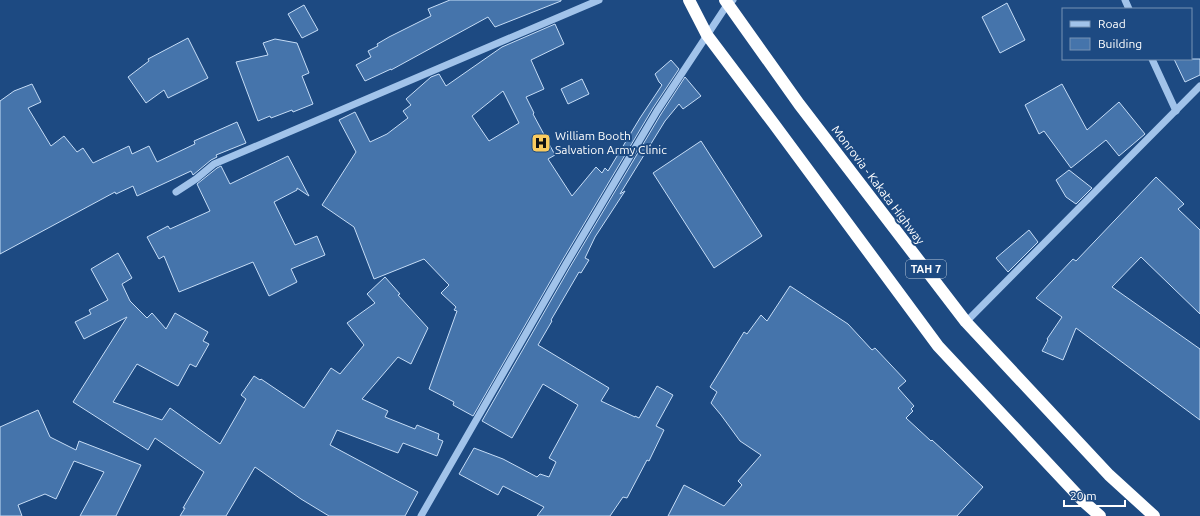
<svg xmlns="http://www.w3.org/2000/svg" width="1200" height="516" viewBox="0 0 1200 516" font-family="Ubuntu,sans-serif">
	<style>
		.building { fill: #4574ab; stroke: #c6ddf7; fill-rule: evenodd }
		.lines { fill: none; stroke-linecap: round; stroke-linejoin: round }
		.minor { stroke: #a1c3ea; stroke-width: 7 }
		.highway { stroke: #fff; stroke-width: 12 }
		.labels { text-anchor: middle; stroke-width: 4; stroke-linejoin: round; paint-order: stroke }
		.shield { fill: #1d4a82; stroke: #bbc9da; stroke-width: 1 }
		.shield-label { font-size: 11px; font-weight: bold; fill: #fff }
		.poi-label { font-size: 12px; fill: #fff; stroke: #1d4a82; text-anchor: start }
		.street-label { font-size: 12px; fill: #fff; stroke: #1d4a82 }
	</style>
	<rect width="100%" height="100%" fill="#1d4a82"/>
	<g class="building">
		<polygon points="450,0 561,0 561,1 495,27 488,17 391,70 391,69 365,81 356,65 371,57 368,51 378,46 377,44 389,37 431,16 428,9"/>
		<polygon points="1007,3 1025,40 1000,53 982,17"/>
		<polygon points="304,5 318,30 302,38 288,14"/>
		<path d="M555,24L564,44L531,60L544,89L526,97L534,113L533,114L555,155L548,159L572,196L596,167L602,173L605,168L608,171L640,118L662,85L659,82L655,74L671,60L679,69L653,108L562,261L473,416L453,405L454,402L429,389L457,311L454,310L456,307L441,293L449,285L424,259L374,279L354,227L322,205L356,152L339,120L355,112L370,142L387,134L408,118L403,111L411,105L406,99L431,77L439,74L446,86L502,47ZM503,91L519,123L489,141L472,116Z"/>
		<polygon points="188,38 208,78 168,98 164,90 146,103 128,77 149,61 148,59"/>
		<polygon points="275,39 297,43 309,73 302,76 313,104 293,112 292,110 271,118 270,116 258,121 236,62 268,55 263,43"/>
		<polygon points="1174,59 1200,59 1200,75 1185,82"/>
		<polygon points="685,77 701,96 683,109 679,104 665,121 620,194 625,191 595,237 585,258 589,260 581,273 579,272 551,320 552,321 538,345 609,388 601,401 635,417 635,416 639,418 657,386 673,395 656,426 664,430 649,461 647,460 627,498 623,497 610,516 537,516 544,507 503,486 498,495 459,474 474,448 503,459 537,477 540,474 549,477 556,462 549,458 578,405 543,384 512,438 482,421 570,267 661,114"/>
		<polygon points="582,79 589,94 568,104 561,89"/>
		<polygon points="32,84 41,102 28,108 51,146 64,136 77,152 83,148 93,163 129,146 132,154 149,146 157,162 195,144 194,141 237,122 246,143 216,155 217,157 211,160 193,175 191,171 137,196 133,186 116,194 115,192 0,254 0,101 14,91"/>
		<polygon points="1062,84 1087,130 1119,102 1145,134 1119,156 1106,140 1071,168 1044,131 1039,134 1025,105"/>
		<polygon points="701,141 762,236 714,268 653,173"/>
		<polygon points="288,156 309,196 297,188 297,190 274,202 295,245 317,236 325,255 291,269 297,282 269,296 253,262 179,292 164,256 159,259 147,237 168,226 170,229 210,211 197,184 217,168 221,166 230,184"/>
		<polygon points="1069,170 1092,188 1076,204 1066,197 1056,180"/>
		<polygon points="1156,177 1184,204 1178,209 1200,230 1200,314 1141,257 1112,287 1200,349 1200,420 1076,328 1063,360 1042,351 1048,340 1047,339 1062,317 1036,298 1073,259 1076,261"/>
		<polygon points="1029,230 1038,242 1008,272 996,258"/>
		<polygon points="118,253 132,278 122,284 130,301 147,318 152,313 166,329 175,313 208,332 203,341 209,344 196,367 190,364 178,386 137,364 113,402 162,420 170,408 220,444 246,399 241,395 254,376 260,380 261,379 304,408 331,368 340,374 364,345 347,323 375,303 367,294 385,277 400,294 398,295 428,328 411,364 398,357 362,399 388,411 385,417 415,429 417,425 439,434 438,439 443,441 437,456 403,443 398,453 337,430 330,445 418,492 405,516 329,516 301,499 255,467 226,516 180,516 185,508 183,508 204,472 155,438 148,450 73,402 127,317 84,339 75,322 91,314 89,310 108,300 91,269"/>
		<polygon points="790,286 848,324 872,350 875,348 906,381 898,388 914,406 911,409 913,411 906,418 931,441 932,440 983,487 957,516 668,516 684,485 724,506 742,485 738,481 761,455 740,441 721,415 711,403 717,392 710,387 744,332 747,334 761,315 767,321"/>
		<polygon points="38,410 50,437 76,450 79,441 141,465 116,516 80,516 104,472 74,461 56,499 45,494 18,505 22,516 0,516 0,427"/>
	</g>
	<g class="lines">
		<g class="minor">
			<polyline points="1125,0 1129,9"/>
			<polyline points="1152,59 1176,111"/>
			<polyline points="176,192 196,179 214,164 599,0"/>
			<polyline points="966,322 1200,86"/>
			<polyline points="421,516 566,264 657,111 727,5 733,0"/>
		</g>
		<g class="highway">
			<polyline points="689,0 707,35 774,124 938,346 1083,501 1100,516"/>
			<polyline points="725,0 799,104 966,322 1109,475 1154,516"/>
		</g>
	</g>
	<defs>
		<g id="hospital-square" transform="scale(1)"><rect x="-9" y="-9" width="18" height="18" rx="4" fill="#facb5f" stroke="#1d4a82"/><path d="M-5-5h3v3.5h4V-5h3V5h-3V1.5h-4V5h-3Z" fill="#111"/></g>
	</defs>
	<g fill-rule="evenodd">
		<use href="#hospital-square" x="541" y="143"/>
	</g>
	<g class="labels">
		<rect class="shield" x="906" y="260" width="40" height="18" rx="3"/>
		<g class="shield-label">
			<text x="926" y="273">TAH 7</text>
		</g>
		<g class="poi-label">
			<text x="555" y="140">William Booth<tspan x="555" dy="14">Salvation Army Clinic</tspan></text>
		</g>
		<g class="street-label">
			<text transform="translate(878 185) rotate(53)" y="4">Monrovia - Kakata Highway</text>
		</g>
	</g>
	<rect x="1062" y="8" width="130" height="52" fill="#1d4a82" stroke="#7792b4"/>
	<rect x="1070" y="21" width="20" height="6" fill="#a1c3ea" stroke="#7792b4"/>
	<text x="1098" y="28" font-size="12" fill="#ffffff">Road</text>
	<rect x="1070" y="38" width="20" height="12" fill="#4574ab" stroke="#7792b4"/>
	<text x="1098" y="48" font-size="12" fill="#ffffff">Building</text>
	<path d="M1064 500v6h61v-6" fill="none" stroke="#ffffff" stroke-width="2"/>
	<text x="1070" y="500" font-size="12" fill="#ffffff" stroke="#1d4a82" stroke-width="3" paint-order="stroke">20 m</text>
</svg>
